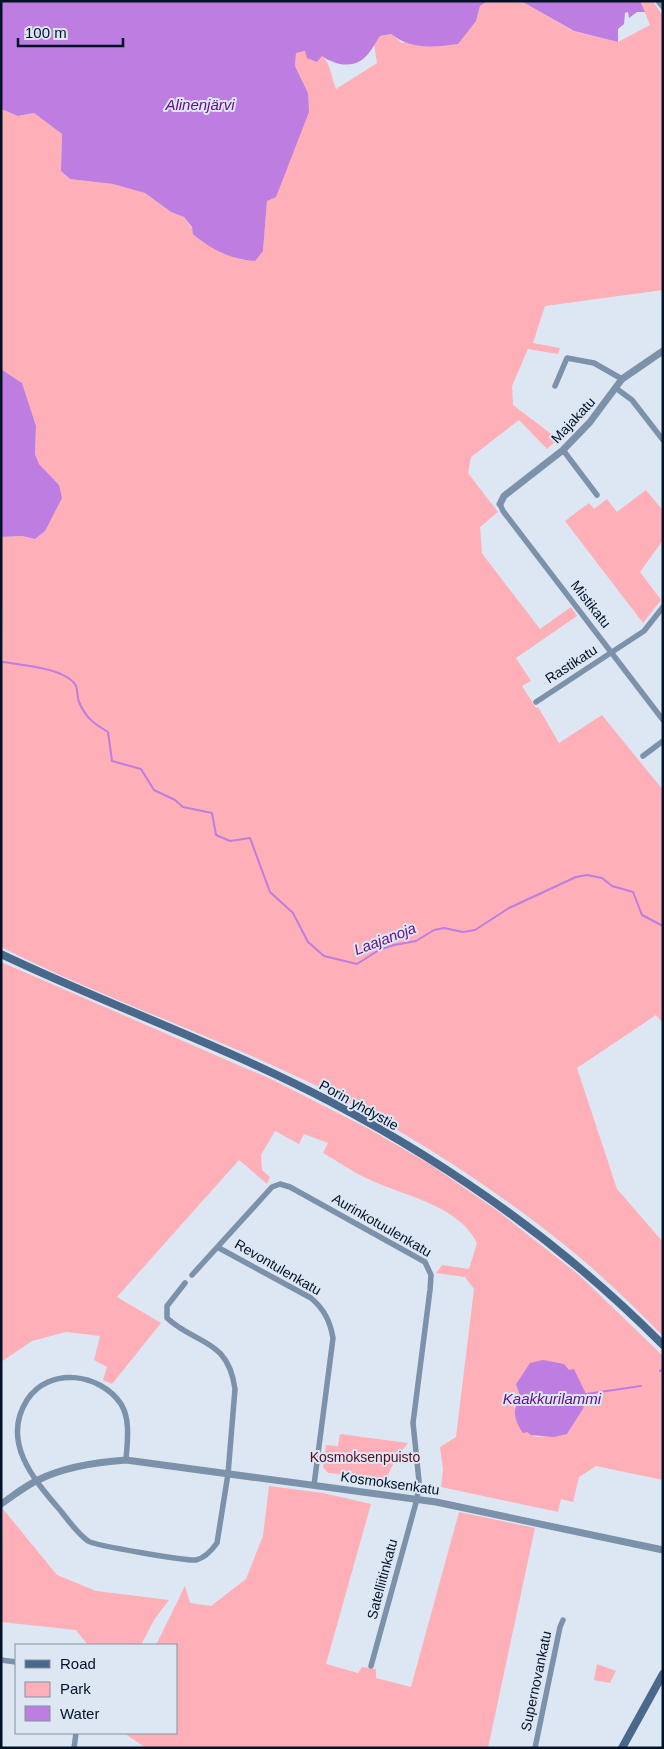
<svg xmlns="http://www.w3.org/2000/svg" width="664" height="1749" viewBox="0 0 664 1749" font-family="Arial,sans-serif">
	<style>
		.green { fill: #feafb7; fill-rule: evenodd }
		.water { fill: #be7de0 }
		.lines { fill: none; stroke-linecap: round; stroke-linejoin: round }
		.stream { stroke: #be7de0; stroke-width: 2 }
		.minor { stroke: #7c91aa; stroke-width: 5.5 }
		.tertiary { stroke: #7c91aa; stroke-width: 7 }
		.secondary { stroke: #4a688b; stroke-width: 8 }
		.labels { text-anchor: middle; stroke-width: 4; stroke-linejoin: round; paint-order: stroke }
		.street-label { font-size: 14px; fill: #021227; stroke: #dde7f3 }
		.park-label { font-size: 14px; fill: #5b0c20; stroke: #dde7f3 }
		.water-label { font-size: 15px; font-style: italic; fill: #68118b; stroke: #dde7f3 }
	</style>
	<rect width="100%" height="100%" fill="#dde7f3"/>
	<g class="green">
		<path d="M488,1H521L573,31L618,42L650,25L640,1H653L663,16V290L545,306L533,343L560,348L558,354L528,349L512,386L513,405L558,439L547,449L519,420L471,457L468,473L498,512L480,527L482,553L487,560L540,629L571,607L577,616L516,658L531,681L522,686L536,708L538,707L559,743L602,715L663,790V1023L656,1015L577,1068L617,1189L663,1242V1336C637,1310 611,1284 584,1261C515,1203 438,1152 359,1108C244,1045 118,1006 1,947V663L3,662L1,537L22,536L35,539L45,531L59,485L39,464L35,454L36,426L22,383L1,369V109L18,116L34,113L62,134L61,171L70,179L113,184L145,193L171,212L184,217L201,241L242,260L263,251L267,201L308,93L295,66L296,53C329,45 328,66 336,89L377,63L374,44L380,36L391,34L402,43L476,21L480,6Z"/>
		<polygon points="646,490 663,511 663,540 640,572 661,600 643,623 565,521 589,503 594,509 607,499 617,512"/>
		<path d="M1,962L273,1080L369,1129L431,1165L495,1209L579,1275L663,1356V1480L596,1466L579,1477L573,1502L561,1499L558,1512L441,1487L443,1469L440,1447L456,1437L474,1289L465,1277L436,1273L442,1265L469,1269L477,1243C458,1204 402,1196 366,1178C351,1171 337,1161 323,1153L328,1143L304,1134L299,1144L275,1131L261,1155L262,1170L270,1177L267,1184L239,1160L117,1297L161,1323L112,1384L103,1380L107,1367L94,1360L100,1336L66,1332L32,1341L1,1362ZM530,1363L563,1364L569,1370L583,1409L567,1434L537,1437L527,1432L514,1407L520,1396L516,1384Z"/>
		<polygon points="340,1434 408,1443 396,1458 386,1479 328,1473 323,1467 326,1445 338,1446"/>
		<polygon points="269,1486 323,1493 371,1504 326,1664 358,1673 362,1667 376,1669 376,1678 411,1687 459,1512 535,1528 488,1748 146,1748 124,1733 176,1733 176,1645 156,1645 185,1586 190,1603 211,1606 246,1579 263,1536"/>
		<polygon points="3,1509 57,1575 96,1591 169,1600 154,1620 141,1645 88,1645 76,1630 1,1622"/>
		<polygon points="597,1664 616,1671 610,1683 594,1680"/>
	</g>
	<g class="water">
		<path d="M1,1H488L480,6L476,21L458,44C434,47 411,50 391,34L380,36C375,43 370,54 363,59C351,69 333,64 322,56L317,62L307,58L305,51L296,53L295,66L308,93L309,112L276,197L267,201L263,251L255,261C232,260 210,249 193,234L192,227L184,217L171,212L145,193L113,184L70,179L61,171L62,134L34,113L18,116L1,109Z"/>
		<polygon points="521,1 640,1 645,12 637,12 629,18 628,12 625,13 624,24 618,29 618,42 574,31"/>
		<polygon points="1,369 22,383 36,426 35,454 39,464 59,485 62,498 45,531 35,539 22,536 1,537"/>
		<path d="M543,1360L564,1364L569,1370L574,1369L586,1394L583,1409L567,1434L554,1437L531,1435L527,1432L523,1433C514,1419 512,1411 520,1396L516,1384L530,1363Z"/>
	</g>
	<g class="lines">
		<g class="stream">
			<path d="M3,662C21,665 67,668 76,686C78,691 77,697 79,702C86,718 93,723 108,732L112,761L141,769L154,790L175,800L183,807L212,813L216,835L230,841L250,838L270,892L293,913L308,942L324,956L357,964L379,950L394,945L416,941L434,930L444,928L463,932L475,930L509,908L576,877L587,875L602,878L612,886L633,892L642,915L663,926"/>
			<polyline points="660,1371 663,1369"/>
			<polyline points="586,1394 641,1386"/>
		</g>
		<g class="minor">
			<polyline points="658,1 663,7"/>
			<polyline points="555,386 567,358 594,363 622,379"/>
			<polyline points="617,389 632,400 663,440"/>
			<polyline points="563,450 597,495"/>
			<polyline points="500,504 503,511 663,720"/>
			<polyline points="536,702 644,631 663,607"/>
			<polyline points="643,756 663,741"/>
			<path d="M219,1248L311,1298C324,1309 330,1321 333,1338L314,1485"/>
			<polyline points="192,1275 272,1187 280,1184 290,1187 425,1262 431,1275 430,1290 413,1423 419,1481 417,1499 371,1666"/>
			<path d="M126,1460C127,1443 131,1420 121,1404C100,1373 49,1366 27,1400C1,1441 33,1479 60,1510C68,1520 77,1533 88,1541C96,1546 187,1561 196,1560C205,1558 212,1550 217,1543L228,1474L235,1389C228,1338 196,1345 167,1318V1306L185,1283"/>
			<polyline points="1,1660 16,1662"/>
			<polyline points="74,1748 76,1733"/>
			<polyline points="535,1748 560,1627 563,1620"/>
		</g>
		<g class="tertiary">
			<polyline points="500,504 504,496 563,450 590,422 622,379 663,351"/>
			<path d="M1,1504C13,1496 25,1486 38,1480C64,1467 97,1462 126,1460L436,1502L663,1550"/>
		</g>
		<g class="secondary">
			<path d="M1,954C110,1006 225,1046 331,1102C454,1167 565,1246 663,1345"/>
			<polyline points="622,1748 663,1674"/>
		</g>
	</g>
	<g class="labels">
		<g class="street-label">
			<text transform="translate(573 420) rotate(-47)" y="5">Majakatu</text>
			<text transform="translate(591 604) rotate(52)" y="5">Mistikatu</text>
			<text transform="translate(571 664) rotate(-33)" y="5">Rastikatu</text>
			<text transform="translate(359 1105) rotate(29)" y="5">Porin yhdystie</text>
			<text transform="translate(382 1225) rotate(30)" y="5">Aurinkotuulenkatu</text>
			<text transform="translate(278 1267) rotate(30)" y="5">Revontulenkatu</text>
			<text transform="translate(390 1483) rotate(8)" y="5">Kosmoksenkatu</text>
			<text transform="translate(382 1579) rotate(-75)" y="5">Satelliitinkatu</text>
			<text transform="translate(536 1681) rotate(-78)" y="5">Supernovankatu</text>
		</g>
		<g class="park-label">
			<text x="365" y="1462">Kosmoksenpuisto</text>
		</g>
		<g class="water-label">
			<text x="200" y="110">Alinenjärvi</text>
			<text transform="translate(385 939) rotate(-21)" y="5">Laajanoja</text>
			<text x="552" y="1404">Kaakkurilammi</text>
		</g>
	</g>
	<rect width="664" height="1749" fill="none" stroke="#021227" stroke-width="5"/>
	<rect x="15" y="1644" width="162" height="90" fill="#dde7f3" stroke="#8592a1"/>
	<rect x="25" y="1660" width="25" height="8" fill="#4a688b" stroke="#8592a1"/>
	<text x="60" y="1669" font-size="15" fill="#021227">Road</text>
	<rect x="25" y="1682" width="25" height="15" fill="#feafb7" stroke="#8592a1"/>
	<text x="60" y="1694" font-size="15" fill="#021227">Park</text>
	<rect x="25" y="1706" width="25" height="15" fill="#be7de0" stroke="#8592a1"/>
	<text x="60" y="1719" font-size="15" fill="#021227">Water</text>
	<path d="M18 38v8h105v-8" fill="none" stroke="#021227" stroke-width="2.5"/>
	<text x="25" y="38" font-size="15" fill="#021227" stroke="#dde7f3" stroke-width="4" paint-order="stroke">100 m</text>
</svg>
